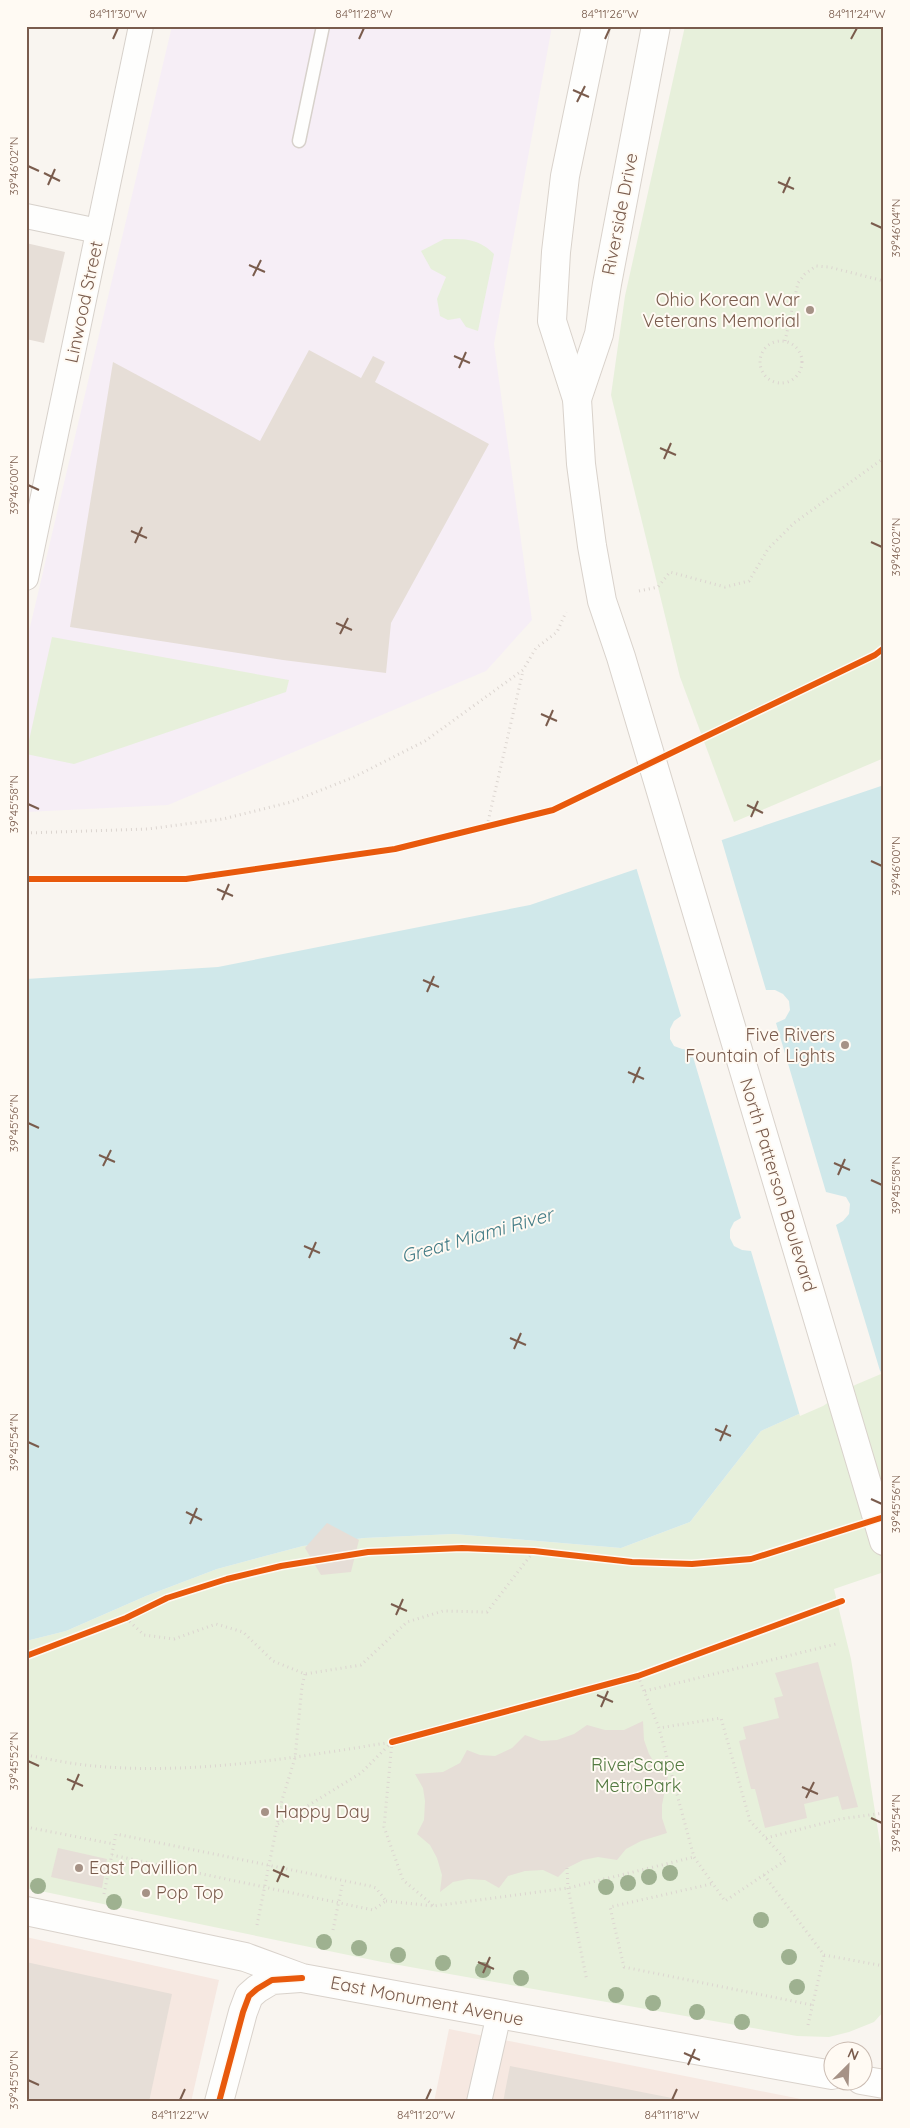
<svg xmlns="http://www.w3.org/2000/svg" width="910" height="2128" viewBox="0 0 910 2128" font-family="Quicksand,sans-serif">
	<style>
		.commercial { fill: #f6e8e1 }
		.education { fill: #f6eef6 }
		.green { fill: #e7f0db }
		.water { fill: #d0e8ea }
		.pier { fill: #f9f5f0 }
		.building { fill: #e6ded7 }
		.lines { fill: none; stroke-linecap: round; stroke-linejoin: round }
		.lane-casing { stroke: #d7d1cb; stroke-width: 15 }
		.street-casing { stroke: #d7d1cb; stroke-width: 26 }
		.secondary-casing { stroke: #d9d2cb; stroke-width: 30 }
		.path { stroke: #dcd5d0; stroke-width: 3; stroke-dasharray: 1 4; stroke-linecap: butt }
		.lane { stroke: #fefefd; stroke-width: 12 }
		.street { stroke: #fefefd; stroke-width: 24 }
		.secondary { stroke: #fefefd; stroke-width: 28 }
		.cycleway-casing { stroke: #fffaf3; stroke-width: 9 }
		.cycleway { stroke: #e8590c; stroke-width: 6 }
		.tree { fill: #9eb190 }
		.ticks { fill: none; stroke: #7a5c4d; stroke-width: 2 }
		.poi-dot { fill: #a69286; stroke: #fffaf3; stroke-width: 2 }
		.labels { text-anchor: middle; stroke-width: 4; stroke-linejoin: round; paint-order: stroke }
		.street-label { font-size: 18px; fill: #7a5c4d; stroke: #fffaf3 }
		.poi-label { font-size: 18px; fill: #7a5c4d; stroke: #fffaf3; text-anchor: start }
		.park-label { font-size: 18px; fill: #537a41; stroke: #fffaf3 }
		.water-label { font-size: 19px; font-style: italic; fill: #437c86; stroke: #fffaf3 }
		.neatline { fill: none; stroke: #7a5c4d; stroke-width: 2 }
		.ticks-label { font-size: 12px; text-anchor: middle; fill: #7a5c4d }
	</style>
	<rect width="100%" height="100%" fill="#f9f5f0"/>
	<g class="commercial">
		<polygon points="26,1937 219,1980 191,2102 26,2102"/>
		<polygon points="449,2029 816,2102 434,2102"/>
	</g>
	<polygon class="education" points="172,26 552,26 494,344 532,620 486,671 168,805 26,812 26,644"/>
	<g class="green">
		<polygon points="685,26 884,26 884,758 734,822 680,677 611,395 625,296"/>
		<path d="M444,239C465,239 478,238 494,254L478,331L466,327L460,318L448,320L440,316L437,299L446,277L431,269L421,251Z"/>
		<polygon points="52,637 289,680 286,692 74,764 26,754"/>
		<polygon points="884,1370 884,1572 834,1589 851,1659 884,1869 884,2011 874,2022 849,2032 829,2037 797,2036 382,1962 26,1888 26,1641 66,1631 146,1596 217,1569 303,1546 364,1538 454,1534 621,1548 690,1522 761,1431 821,1404 854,1383"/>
	</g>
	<polygon class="water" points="884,785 884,1370 854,1383 821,1404 761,1431 690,1522 621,1548 454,1534 364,1538 303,1546 217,1569 146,1596 66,1631 26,1641 26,979 218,967 530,905"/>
	<polygon class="pier" points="721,838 766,990 775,990 783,994 789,1001 790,1010 785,1019 776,1023 826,1192 846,1197 850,1204 849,1214 843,1221 836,1225 881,1374 855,1385 823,1406 800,1416 751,1251 742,1250 734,1246 730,1238 730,1230 734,1222 741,1218 691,1050 682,1049 674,1046 670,1039 670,1029 674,1021 681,1016 636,867"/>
	<g class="building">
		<polygon points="26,243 65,252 44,343 26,339"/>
		<polygon points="309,350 361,378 373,356 385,362 375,382 489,444 391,623 386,673 283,660 70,627 113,362 260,441"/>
		<polygon points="327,1523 359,1540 351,1572 321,1575 305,1548"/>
		<polygon points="818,1662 858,1807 842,1810 838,1796 804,1804 807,1818 765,1828 755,1789 751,1789 739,1741 746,1739 743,1727 779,1718 774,1698 783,1696 775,1673"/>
		<polygon points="643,1721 644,1740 649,1754 657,1767 668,1776 662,1805 662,1818 667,1833 641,1841 626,1849 617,1860 598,1857 583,1860 567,1868 558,1877 543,1870 525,1871 508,1876 499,1888 485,1880 468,1879 453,1882 440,1892 442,1875 437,1858 430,1845 417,1834 424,1820 425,1801 423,1788 415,1774 443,1772 460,1763 467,1750 480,1755 495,1756 512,1748 525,1735 541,1741 557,1740 574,1734 587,1725 605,1730 624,1730"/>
		<polygon points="58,1848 107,1859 102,1888 51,1877"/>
		<polygon points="26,1962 172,1994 149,2102 26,2102"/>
		<polygon points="510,2066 687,2101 687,2102 503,2102"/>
	</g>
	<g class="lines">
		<g class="lane-casing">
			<polyline id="lane" points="299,141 323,26"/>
		</g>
		<g class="street-casing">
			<g id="street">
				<polyline points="26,216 98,231"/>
				<polyline points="26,578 141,26"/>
				<polyline points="479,2102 499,2014"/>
			</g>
		</g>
		<g class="secondary-casing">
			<g id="secondary">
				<polyline points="596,26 565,176 556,252 552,321 577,399 581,464 592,546 602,601 621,657 884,1541"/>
				<polyline points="577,399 599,334 607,284 656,26"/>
				<polyline points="26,1911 245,1957 302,1978 832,2075"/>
				<polyline points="861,2080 884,2084"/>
				<polyline points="219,2102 243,2012 249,1996 257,1989 272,1980 300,1978"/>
			</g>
		</g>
		<g class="path">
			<polyline points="785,341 798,283 805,274 816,266 829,267 884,281"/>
			<circle cx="781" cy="362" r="21"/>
			<polyline points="639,591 658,587 670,572 725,587 749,581 768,549 794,523 884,458"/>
			<polyline points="487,826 523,671"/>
			<polyline points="26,833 148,829 223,819 291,802 354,777 425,741 523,670 536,648 557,632 566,612"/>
			<polyline points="126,1618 144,1635 174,1639 216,1624 243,1632 273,1661 305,1674 361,1665 407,1622 443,1611 487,1612 534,1551"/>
			<polyline points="638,1676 659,1728 694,1857 725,1901 786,1860 750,1821 721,1718 659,1728"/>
			<polyline points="645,1691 836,1644"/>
			<polyline points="392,1742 384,1827 403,1880 434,1906"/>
			<path d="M26,1755C49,1759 71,1764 94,1766C193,1775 294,1758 392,1742"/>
			<polyline points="278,1824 361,1773 392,1742"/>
			<polyline points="26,1827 114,1844"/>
			<polyline points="766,1838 840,1819 884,1813"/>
			<polyline points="567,1868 568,1888 587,1981"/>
			<polyline points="764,1875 824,1955 884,1966"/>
			<polyline points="711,1884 610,1907 624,1967 812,2005"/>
			<polyline points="104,1894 116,1834 370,1886 376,1888 386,1901 373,1910 112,1855"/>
			<polyline points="386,1901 434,1906 568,1888 694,1857"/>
			<polyline points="257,1925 282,1800 295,1758 302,1686 305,1674"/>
			<polyline points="333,1930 343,1881"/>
			<polyline points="808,2025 824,1955"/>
		</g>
		<use href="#lane" class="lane"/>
		<use href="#street" class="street"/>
		<use href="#secondary" class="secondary"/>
		<g class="cycleway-casing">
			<g id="cycleway">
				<polyline points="26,879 186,879 395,849 553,810 875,655 884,648"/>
				<polyline points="26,1656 126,1618 167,1598 227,1579 281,1566 368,1552 462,1548 534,1551 632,1562 692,1564 751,1559 884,1517"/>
				<polyline points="392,1742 638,1676 842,1601"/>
				<polyline points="219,2102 243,2012 249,1996 257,1989 272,1980 302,1978"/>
			</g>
		</g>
		<use href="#cycleway" class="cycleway"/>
	</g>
	<g class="tree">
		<circle cx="670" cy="1873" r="8"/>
		<circle cx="649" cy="1877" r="8"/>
		<circle cx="628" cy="1883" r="8"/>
		<circle cx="38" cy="1886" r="8"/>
		<circle cx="606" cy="1887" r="8"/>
		<circle cx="114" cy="1902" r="8"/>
		<circle cx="761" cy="1920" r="8"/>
		<circle cx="324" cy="1942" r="8"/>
		<circle cx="359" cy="1948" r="8"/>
		<circle cx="398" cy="1955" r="8"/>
		<circle cx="789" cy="1957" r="8"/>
		<circle cx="443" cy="1963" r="8"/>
		<circle cx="483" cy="1970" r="8"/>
		<circle cx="521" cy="1978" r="8"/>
		<circle cx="797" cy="1987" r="8"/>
		<circle cx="616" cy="1995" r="8"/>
		<circle cx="653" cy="2003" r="8"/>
		<circle cx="697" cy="2012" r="8"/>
		<circle cx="742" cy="2022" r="8"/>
	</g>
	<path class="ticks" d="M113,39L118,28M359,39L364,28M605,39L610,28M851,39L857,28M573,90L589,97M577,102L585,86M28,166L39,171M44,173L60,181M778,182L794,189M48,185L55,169M783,193L790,177M871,223L882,228M249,265L265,272M253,276L261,260M454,356L470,363M459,368L466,352M660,448L676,455M664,459L671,443M28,485L39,490M131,531L147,538M871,542L882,547M135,543L142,527M336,623L352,630M340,634L348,618M541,714L557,721M546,726L553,710M28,804L39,809M747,805L763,813M751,817L758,801M871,861L882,866M217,889L233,896M222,900L229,884M423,980L439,987M427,992L434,976M628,1072L644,1079M633,1083L640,1067M28,1123L39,1128M99,1155L115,1162M834,1163L850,1170M103,1166L111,1150M838,1175L845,1159M871,1180L882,1185M304,1246L320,1253M309,1258L316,1242M510,1338L526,1345M514,1349L521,1333M715,1429L731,1436M720,1441L727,1425M28,1442L39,1447M871,1499L882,1504M186,1512L202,1520M190,1524L197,1508M391,1604L407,1611M396,1615L403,1599M597,1695L613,1702M601,1707L608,1691M28,1761L39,1766M67,1779L83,1786M802,1787L818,1794M72,1790L79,1774M806,1798L814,1782M871,1818L882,1823M273,1870L289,1877M277,1882L284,1866M478,1962L494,1969M483,1973L490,1957M684,2053L700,2060M688,2065L695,2049M28,2080L39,2085M180,2100L185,2089M426,2100L431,2089M672,2100L677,2089"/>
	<g class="poi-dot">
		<circle cx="810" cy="310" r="5"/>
		<circle cx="845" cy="1045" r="5"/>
		<circle cx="265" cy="1812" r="5"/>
		<circle cx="79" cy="1868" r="5"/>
		<circle cx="146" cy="1893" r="5"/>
	</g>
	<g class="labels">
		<g class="street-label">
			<text transform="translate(620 214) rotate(-79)" y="6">Riverside Drive</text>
			<text transform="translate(84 302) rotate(-78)" y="6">Linwood Street</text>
			<text transform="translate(778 1185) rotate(73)" y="6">North Patterson Boulevard</text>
			<text transform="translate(427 2001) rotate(11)" y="6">East Monument Avenue</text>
		</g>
		<g class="poi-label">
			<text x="800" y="306" text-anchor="end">Ohio Korean War<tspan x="800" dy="21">Veterans Memorial</tspan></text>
			<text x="835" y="1041" text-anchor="end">Five Rivers<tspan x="835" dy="21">Fountain of Lights</tspan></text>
			<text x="275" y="1818">Happy Day</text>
			<text x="89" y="1874">East Pavillion</text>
			<text x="156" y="1899">Pop Top</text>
		</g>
		<g class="park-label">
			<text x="638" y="1771">RiverScape<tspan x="638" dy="21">MetroPark</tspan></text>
		</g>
		<g class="water-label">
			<text transform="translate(477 1235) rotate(-16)" y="7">Great Miami River</text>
		</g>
	</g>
	<rect width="910" height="2128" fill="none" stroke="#fffaf3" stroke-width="55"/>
	<g transform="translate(848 2066) rotate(24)"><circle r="24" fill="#fffaf3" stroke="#cabbb1"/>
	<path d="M0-4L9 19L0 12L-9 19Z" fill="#a69286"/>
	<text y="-8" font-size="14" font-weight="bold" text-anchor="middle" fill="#7a5c4d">N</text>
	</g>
	<rect x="28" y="28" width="854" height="2072" class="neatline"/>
	<g class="ticks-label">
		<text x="118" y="18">84°11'30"W</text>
		<text x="364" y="18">84°11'28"W</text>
		<text x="610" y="18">84°11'26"W</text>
		<text x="857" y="18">84°11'24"W</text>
		<text transform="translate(14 166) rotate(-90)" y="4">39°46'02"N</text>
		<text transform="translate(896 228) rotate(-90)" y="4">39°46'04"N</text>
		<text transform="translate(14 485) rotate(-90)" y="4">39°46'00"N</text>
		<text transform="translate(896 547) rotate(-90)" y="4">39°46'02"N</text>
		<text transform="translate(14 804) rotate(-90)" y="4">39°45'58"N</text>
		<text transform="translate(896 866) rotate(-90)" y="4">39°46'00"N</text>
		<text transform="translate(14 1123) rotate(-90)" y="4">39°45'56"N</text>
		<text transform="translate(896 1185) rotate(-90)" y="4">39°45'58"N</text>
		<text transform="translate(14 1442) rotate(-90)" y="4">39°45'54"N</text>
		<text transform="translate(896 1504) rotate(-90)" y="4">39°45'56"N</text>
		<text transform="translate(14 1761) rotate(-90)" y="4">39°45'52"N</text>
		<text transform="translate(896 1823) rotate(-90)" y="4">39°45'54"N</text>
		<text transform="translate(14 2080) rotate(-90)" y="4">39°45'50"N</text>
		<text x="180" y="2119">84°11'22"W</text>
		<text x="426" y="2119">84°11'20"W</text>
		<text x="672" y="2119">84°11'18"W</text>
	</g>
</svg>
